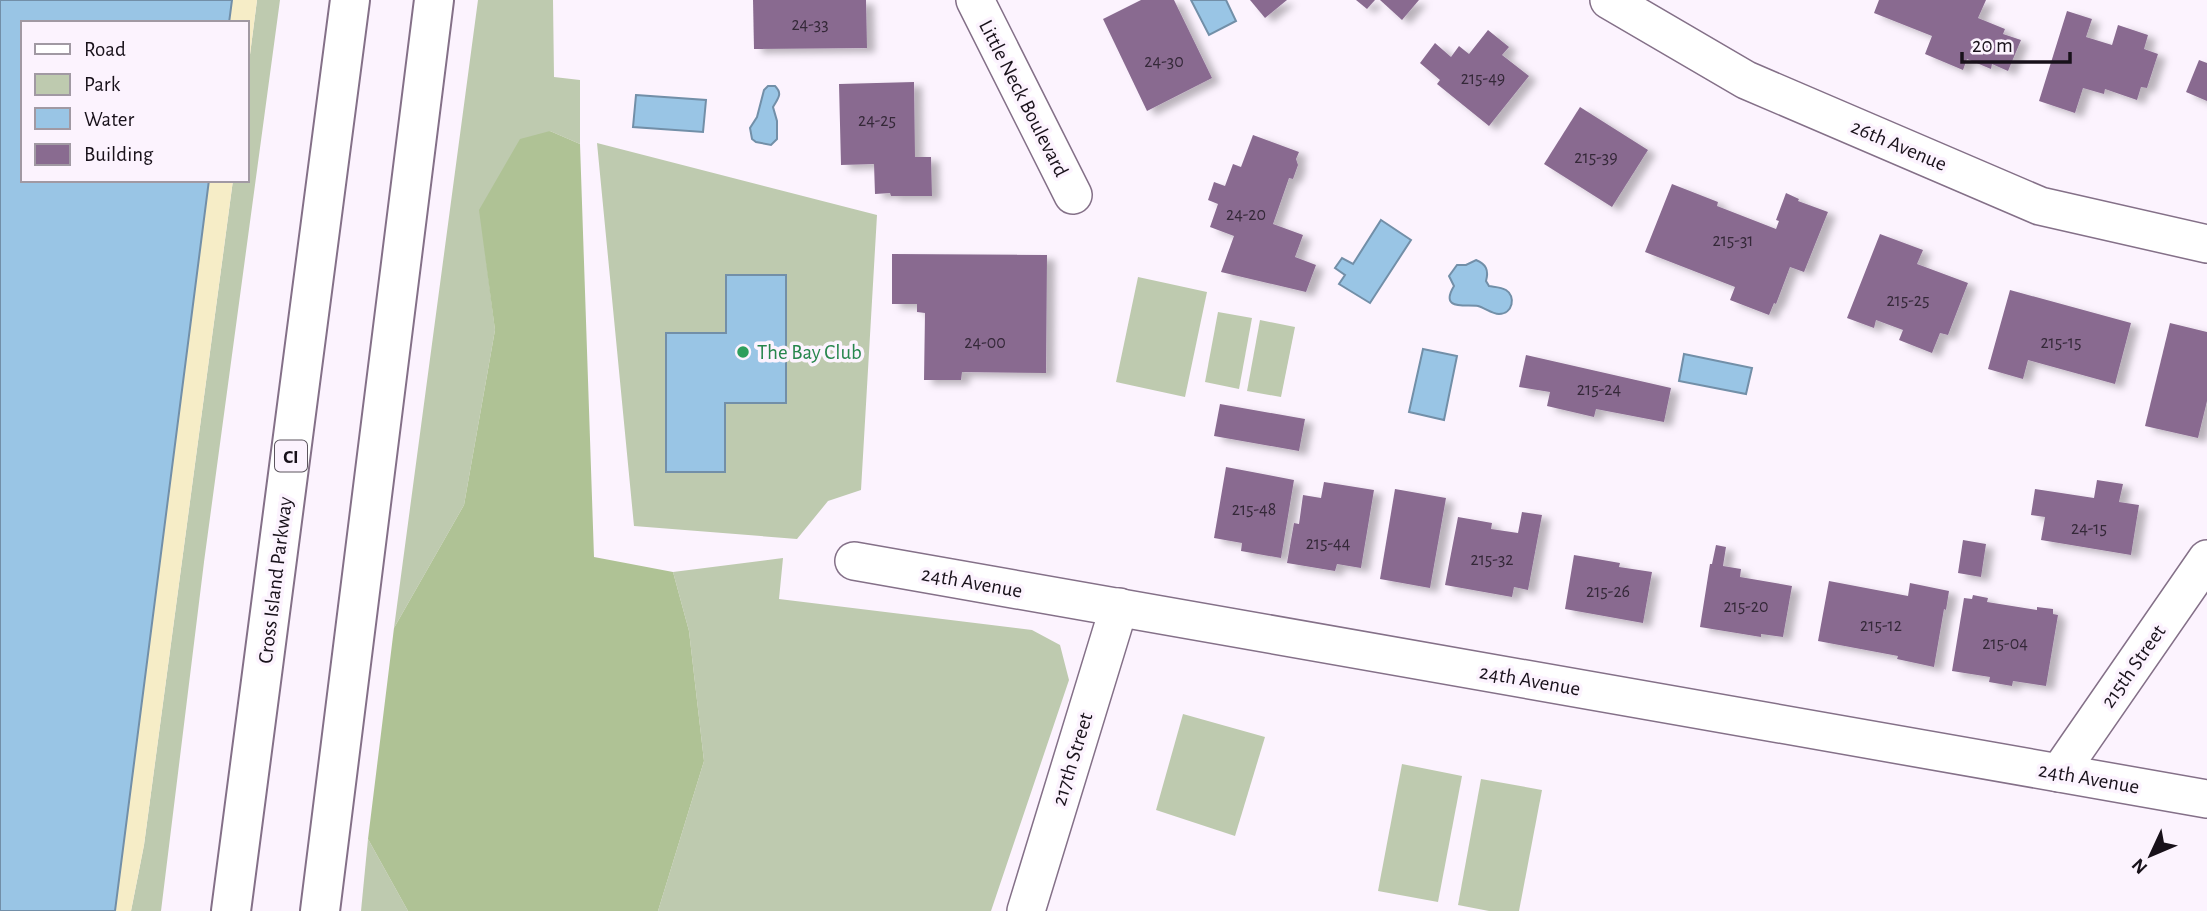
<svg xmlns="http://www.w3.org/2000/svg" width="2207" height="911" viewBox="0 0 2207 911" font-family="'Alegreya Sans',sans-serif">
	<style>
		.green { fill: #becaaf }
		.forest { fill: #afc295 }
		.sand { fill: #f6edc7 }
		.water { fill: #99c5e5; stroke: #728fa8; stroke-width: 2 }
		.building { fill: #896b90; filter: url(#shadow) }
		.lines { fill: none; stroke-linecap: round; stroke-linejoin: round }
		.street-casing { stroke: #847088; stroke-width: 40 }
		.highway-casing { stroke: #847088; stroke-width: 42 }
		.street { stroke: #fff; stroke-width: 37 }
		.highway { stroke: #fff; stroke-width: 38 }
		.leisure-dot { fill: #2e9e5b; stroke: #fcf3fe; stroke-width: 2.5 }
		.labels { text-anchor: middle; stroke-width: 7; stroke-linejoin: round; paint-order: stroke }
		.number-label { font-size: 18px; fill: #342838 }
		.shield { fill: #fcf3fe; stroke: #5c555e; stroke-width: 2 }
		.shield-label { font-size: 19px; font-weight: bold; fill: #18111a }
		.street-label { font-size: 21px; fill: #18111a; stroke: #fcf3fe }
		.leisure-label { font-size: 21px; fill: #27864d; stroke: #fcf3fe; text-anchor: start }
	</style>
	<defs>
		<filter id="shadow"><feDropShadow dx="8" dy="4.5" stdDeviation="3.5" flood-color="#0004"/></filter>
	</defs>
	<rect width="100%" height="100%" fill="#fcf3fe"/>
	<g class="green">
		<polygon points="257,0 280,0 204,562 161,911 131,911 144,845 233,180 247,180 247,78"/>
		<polygon points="478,0 553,0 554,77 580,80 580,144 550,131 480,210 495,330 464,505 394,628"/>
		<polygon points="597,143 877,215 861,490 828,501 797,539 634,526"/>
		<polygon points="1138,277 1207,292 1185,397 1116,382"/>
		<polygon points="1218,312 1252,318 1239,389 1205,382"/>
		<polygon points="1260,320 1295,327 1281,397 1247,391"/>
		<polygon points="783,558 779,599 1032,630 1060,645 1069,680 991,911 658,911 704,761 689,631 673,572"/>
		<polygon points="1183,714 1265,737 1235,836 1156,810"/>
		<polygon points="1402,764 1462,776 1438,902 1378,891"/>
		<polygon points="1481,779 1542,790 1519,911 1489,911 1458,905"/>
		<polygon points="368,839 408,911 361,911"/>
	</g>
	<polygon class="forest" points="550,131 580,144 594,557 673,572 689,631 704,761 658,911 408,911 368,839 394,628 464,505 495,330 479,210 520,139"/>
	<g class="sand">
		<polygon points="232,0 257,0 247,78 247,23 229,23"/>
		<polygon points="209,180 233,180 144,845 131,911 115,911"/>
	</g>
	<g class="water">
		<polygon points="0,0 232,0 229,23 23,23 23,180 209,180 115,911 0,911"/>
		<polygon points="1191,0 1226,0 1236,21 1209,35"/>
		<path d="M768,86H775C783,94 778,98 773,107L777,121V139L771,145L756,142L752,139L750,128L757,117L764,90Z"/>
		<polygon points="636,95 706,100 703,132 633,127"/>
		<polygon points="1381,220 1411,240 1370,303 1339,284 1345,275 1335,268 1342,258 1353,264"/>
		<path d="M1476,260C1486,264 1489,270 1486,281L1489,286C1494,287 1501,287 1506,290C1516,296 1513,314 1499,314C1492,314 1485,308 1478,306C1466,304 1439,311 1454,286L1449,276L1457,265H1466Z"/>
		<polygon points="726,275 786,275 786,403 725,403 725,472 666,472 666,333 726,333"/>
		<polygon points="1423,349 1457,356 1444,420 1409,412"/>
		<polygon points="1684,354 1752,368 1746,394 1679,381"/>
	</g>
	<g class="building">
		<polygon points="753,0 866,0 867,48 754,49"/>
		<polygon points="1141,0 1174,0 1212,78 1147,111 1103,19"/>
		<polygon points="1250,0 1287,0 1265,18"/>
		<polygon points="1356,0 1375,0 1367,9"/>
		<polygon points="1380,0 1419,0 1402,20"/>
		<polygon points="1879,0 1986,0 1978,18 2005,29 2003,34 2021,40 2008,71 1992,64 1991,69 1967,59 1963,70 1925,54 1932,36 1874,13"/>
		<polygon points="2067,11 2092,19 2086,37 2112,45 2118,25 2148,35 2144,49 2158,54 2147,88 2141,87 2137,100 2105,89 2104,94 2083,88 2075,113 2039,101"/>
		<polygon points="1488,30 1509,47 1502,55 1529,76 1489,126 1437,84 1440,80 1420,63 1435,43 1451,57 1459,46 1469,54"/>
		<polygon points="2199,60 2207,63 2207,101 2186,92"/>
		<polygon points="914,82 915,157 931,157 932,196 891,196 890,193 875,194 874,164 841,165 839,84"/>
		<polygon points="1580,107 1648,150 1612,207 1544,164"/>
		<polygon points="1253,135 1299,152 1296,159 1298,165 1293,179 1289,178 1273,224 1303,235 1295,257 1316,265 1306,292 1221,272 1234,236 1210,227 1218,204 1208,200 1214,182 1225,186 1233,164 1241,167"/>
		<polygon points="1672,184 1718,202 1717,206 1776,229 1779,221 1776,220 1786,193 1799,199 1798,201 1828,212 1804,272 1790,267 1776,304 1774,303 1769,315 1730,300 1735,287 1645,252"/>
		<polygon points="1880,234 1923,250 1917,264 1968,283 1948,335 1940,333 1932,353 1899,340 1903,330 1876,320 1874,328 1847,318"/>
		<polygon points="892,254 1047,255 1046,373 962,372 961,380 924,380 925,313 917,312 917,304 892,304"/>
		<polygon points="2010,290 2131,323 2115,384 2028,360 2023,379 1988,369"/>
		<polygon points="2170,323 2207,332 2207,401 2198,438 2145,426"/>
		<polygon points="1526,355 1671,388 1664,422 1596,409 1594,417 1547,406 1550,392 1519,387"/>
		<polygon points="1220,404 1305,419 1299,451 1214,436"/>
		<polygon points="1226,467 1294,480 1281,558 1241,551 1242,543 1214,538"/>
		<polygon points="2097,480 2123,484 2119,502 2139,505 2131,555 2041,540 2045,517 2031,515 2035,489 2094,498"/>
		<polygon points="1324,482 1374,490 1361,568 1337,564 1335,571 1287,563 1294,523 1299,524 1303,495 1321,498"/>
		<polygon points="1395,489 1446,498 1430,588 1380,579"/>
		<polygon points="1522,512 1542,515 1528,590 1514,587 1512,597 1445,585 1458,517 1492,523 1491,529 1518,533"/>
		<polygon points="1963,540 1986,544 1981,577 1958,573"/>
		<polygon points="1716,545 1726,547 1723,566 1741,569 1740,577 1792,586 1783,637 1761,634 1761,637 1700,627 1710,564 1712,564"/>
		<polygon points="1574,555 1620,563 1619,567 1652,572 1643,623 1565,609"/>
		<polygon points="1829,581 1908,596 1910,583 1949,591 1946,610 1944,609 1934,667 1897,659 1898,656 1818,641"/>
		<polygon points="1973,595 1988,598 1987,602 2037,610 2037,607 2053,609 2053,614 2058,615 2046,686 2013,681 2012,686 1989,682 1990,677 1952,671 1964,598 1972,599"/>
	</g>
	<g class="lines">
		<g class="street-casing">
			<g id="street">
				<polyline points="975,0 1073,195"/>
				<polyline points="1609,0 1746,80 2040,206 2207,244"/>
				<polyline points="854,561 2207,799"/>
				<polyline points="2059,773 2207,559"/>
				<polyline points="1026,911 1119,607"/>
			</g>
		</g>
		<g class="highway-casing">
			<g id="highway">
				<polyline points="231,911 350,0"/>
				<polyline points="320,911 434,0"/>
			</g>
		</g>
		<use href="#street" class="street"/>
		<use href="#highway" class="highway"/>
	</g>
	<circle class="leisure-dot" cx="743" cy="352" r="7"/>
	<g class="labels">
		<g class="number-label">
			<text x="810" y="30">24-33</text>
			<text x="1164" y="67">24-30</text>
			<text x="1483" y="84">215-49</text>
			<text x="877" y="126">24-25</text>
			<text x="1596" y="163">215-39</text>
			<text x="1246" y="220">24-20</text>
			<text x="1733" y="246">215-31</text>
			<text x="1908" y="306">215-25</text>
			<text x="985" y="348">24-00</text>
			<text x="2061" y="348">215-15</text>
			<text x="1599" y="395">215-24</text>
			<text x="1254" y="515">215-48</text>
			<text x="2089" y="534">24-15</text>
			<text x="1328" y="549">215-44</text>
			<text x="1492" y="565">215-32</text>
			<text x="1608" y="597">215-26</text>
			<text x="1746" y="612">215-20</text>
			<text x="1881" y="631">215-12</text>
			<text x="2005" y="649">215-04</text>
		</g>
		<rect class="shield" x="275" y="440.5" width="32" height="31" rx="5"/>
		<g class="shield-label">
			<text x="291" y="463">CI</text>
		</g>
		<g class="street-label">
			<text transform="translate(1024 98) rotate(63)" y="7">Little Neck Boulevard</text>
			<text transform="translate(1899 145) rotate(23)" y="7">26th Avenue</text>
			<text transform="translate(275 580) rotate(-83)" y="7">Cross Island Parkway</text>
			<text transform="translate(972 582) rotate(10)" y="7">24th Avenue</text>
			<text transform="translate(2133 666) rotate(-55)" y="7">215th Street</text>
			<text transform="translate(1530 680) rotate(10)" y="7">24th Avenue</text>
			<text transform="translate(1072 759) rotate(-73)" y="7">217th Street</text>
			<text transform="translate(2089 778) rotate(10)" y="7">24th Avenue</text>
		</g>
		<g class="leisure-label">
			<text x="757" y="359">The Bay Club</text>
		</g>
	</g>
	<rect x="21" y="21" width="228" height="161" fill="#fcf3fe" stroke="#a199a3" stroke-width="2"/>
	<rect x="35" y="44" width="35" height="10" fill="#ffffff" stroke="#a199a3" stroke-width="2"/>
	<text x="84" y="56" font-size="21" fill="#18111a">Road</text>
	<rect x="35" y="74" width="35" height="21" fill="#becaaf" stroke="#a199a3" stroke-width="2"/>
	<text x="84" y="91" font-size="21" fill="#18111a">Park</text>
	<rect x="35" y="108" width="35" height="21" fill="#99c5e5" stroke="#a199a3" stroke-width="2"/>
	<text x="84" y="126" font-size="21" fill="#18111a">Water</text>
	<rect x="35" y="144" width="35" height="21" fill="#896b90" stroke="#a199a3" stroke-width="2"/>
	<text x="84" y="161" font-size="21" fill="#18111a">Building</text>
	<g transform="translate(2151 855) rotate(226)" stroke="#fcf3fe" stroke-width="5" paint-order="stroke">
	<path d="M0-5L12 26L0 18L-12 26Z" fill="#18111a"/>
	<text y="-10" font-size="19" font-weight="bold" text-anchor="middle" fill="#18111a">N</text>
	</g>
	<path d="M1962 52v10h108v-10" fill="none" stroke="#18111a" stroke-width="3.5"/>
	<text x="1972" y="52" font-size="21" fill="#18111a" stroke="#fcf3fe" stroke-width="5" paint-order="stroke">20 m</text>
</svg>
